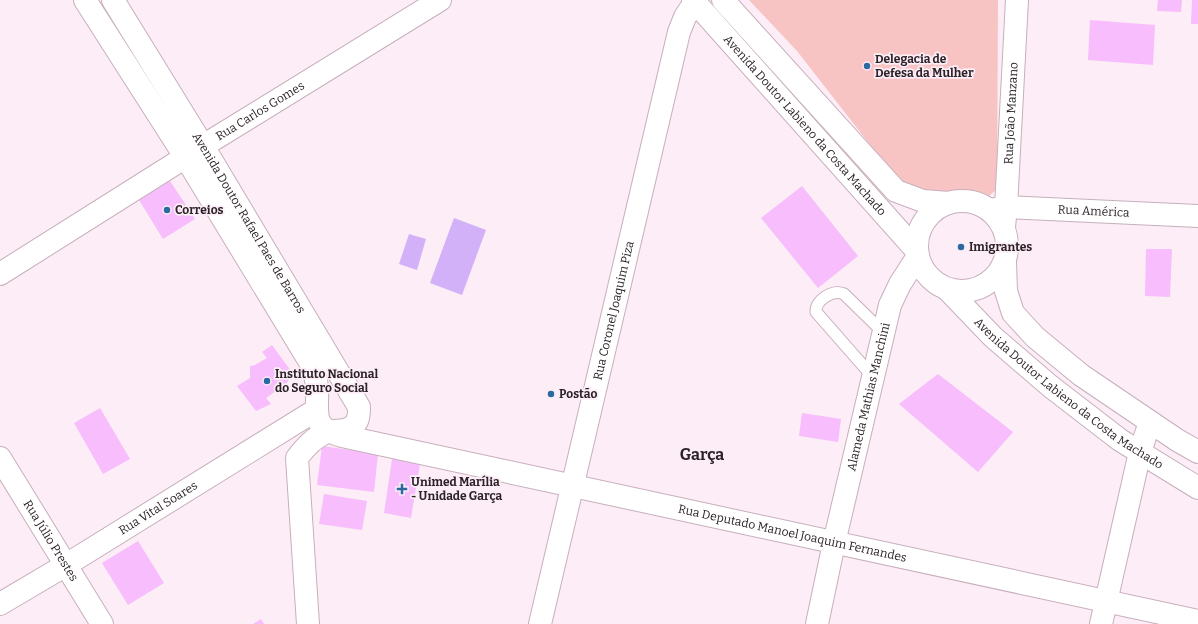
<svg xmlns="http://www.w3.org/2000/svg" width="1198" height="624" viewBox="0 0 1198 624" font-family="Bitter,serif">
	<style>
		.green { fill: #f8c4c3 }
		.water { fill: #d3b1f9 }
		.building { fill: #f7bdfc }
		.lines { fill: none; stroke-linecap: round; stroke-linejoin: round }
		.lane-casing { stroke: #c7afbc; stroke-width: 13 }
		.street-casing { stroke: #c7afbc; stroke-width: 24 }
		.secondary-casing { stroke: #c7afbc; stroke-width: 24 }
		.lane { stroke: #fff; stroke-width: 11 }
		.street { stroke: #fff; stroke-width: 22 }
		.secondary { stroke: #fff; stroke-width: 22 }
		.poi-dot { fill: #2c69a0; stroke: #fcedf6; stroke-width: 1.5 }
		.labels { text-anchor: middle; stroke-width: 3.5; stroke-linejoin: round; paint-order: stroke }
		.poi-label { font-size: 12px; font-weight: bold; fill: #2c2328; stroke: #fcedf6; text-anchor: start }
		.street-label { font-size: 12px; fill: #2c2328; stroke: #fcedf6 }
		.district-label { font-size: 16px; font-weight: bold; fill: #2c2328; stroke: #fcedf6 }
	</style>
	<rect width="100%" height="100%" fill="#fcedf6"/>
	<polygon class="green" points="749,0 998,0 997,189 988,197 969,197 915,193 899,182 797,51"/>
	<g class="water">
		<polygon points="454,218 486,230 462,295 430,283"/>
		<polygon points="409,234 426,239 417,270 399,264"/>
	</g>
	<g class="building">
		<polygon points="1158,0 1182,0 1181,12 1157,11"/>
		<polygon points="1192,0 1198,0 1198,24 1191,24"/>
		<polygon points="1090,20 1155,25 1153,65 1088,60"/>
		<polygon points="170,181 195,219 163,239 139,200"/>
		<polygon points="802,186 858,256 818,288 761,218"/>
		<polygon points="1146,249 1172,249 1170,297 1145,296"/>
		<polygon points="272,345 291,371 289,378 287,383 266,398 271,404 256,411 237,386 250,378 250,366 255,365 267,358 262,352"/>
		<polygon points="938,374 1013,432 978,472 899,404"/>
		<polygon points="100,408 130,459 103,474 74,423"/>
		<polygon points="802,413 841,419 838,442 799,436"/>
		<polygon points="322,446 378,454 374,492 317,485"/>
		<polygon points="392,459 420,464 411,518 384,513"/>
		<polygon points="324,494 367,501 362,530 319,524"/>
		<polygon points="138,541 164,583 128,605 102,563"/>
		<polygon points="261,619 264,624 253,624"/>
	</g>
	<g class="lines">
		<g class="lane-casing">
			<path id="lane" d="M873,377L816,312C815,300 833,289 844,294L883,332"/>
		</g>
		<g class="street-casing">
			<g id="street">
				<path id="s1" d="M990,210L1006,207L1198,216"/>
				<path id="s2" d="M1004,227L1006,207L1017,0"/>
				<path id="s3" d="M0,274L203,146L440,0"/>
				<path id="s4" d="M0,458L102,624"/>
				<path id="s5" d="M0,604L66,565L316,410"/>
				<path d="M308,624L297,458C307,445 313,439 328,431"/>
				<polyline points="1101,624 1140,452 1150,422"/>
			</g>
		</g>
		<g class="secondary-casing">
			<g id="secondary">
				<path id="s6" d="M85,0L186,158L313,367C315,375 317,382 317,389C318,416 311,427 342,436L1198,621"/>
				<path id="s7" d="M113,0L203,146L359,407C359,411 359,417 357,421C352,432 338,431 328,431"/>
				<path id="s8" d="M693,0L917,251"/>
				<polyline points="723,0 896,191 923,201 949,203"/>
				<circle cx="962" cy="246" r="45"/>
				<polyline points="1005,262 1006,291 1013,313 1035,337 1081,375 1177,440 1198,452"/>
				<path id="s9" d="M947,289L993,337L1050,386L1120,440L1198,488"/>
				<path id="s10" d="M540,624L679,32L685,17L696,0"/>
				<path id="s11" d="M817,624L834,543L890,305L900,284L918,256"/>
			</g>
		</g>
		<use href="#lane" class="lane"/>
		<use href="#street" class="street"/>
		<use href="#secondary" class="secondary"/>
	</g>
	<g class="poi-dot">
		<circle cx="867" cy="66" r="4"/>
		<circle cx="167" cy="210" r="4"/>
		<circle cx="961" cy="247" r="4"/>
		<circle cx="267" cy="381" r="4"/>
		<circle cx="551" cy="394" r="4"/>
		<path d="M400 483h4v4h4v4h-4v4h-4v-4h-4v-4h4z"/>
	</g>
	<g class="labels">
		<g class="poi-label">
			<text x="875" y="63">Delegacia de<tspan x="875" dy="14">Defesa da Mulher</tspan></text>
			<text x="175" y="214">Correios</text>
			<text x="969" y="251">Imigrantes</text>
			<text x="275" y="378">Instituto Nacional<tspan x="275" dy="14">do Seguro Social</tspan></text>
			<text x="559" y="398">Postão</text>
			<text x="411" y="486">Unimed Marília<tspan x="411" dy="14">- Unidade Garça</tspan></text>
		</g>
		<g class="street-label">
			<text dy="4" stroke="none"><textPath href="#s3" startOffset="307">Rua Carlos Gomes</textPath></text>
			<text dy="4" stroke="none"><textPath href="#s2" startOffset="114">Rua João Manzano</textPath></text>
			<text dy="4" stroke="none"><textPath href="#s8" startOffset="168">Avenida Doutor Labieno da Costa Machado</textPath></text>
			<text dy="4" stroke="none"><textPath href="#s1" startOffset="104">Rua América</textPath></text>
			<text dy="4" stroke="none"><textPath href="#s7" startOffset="261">Avenida Doutor Rafael Paes de Barros</textPath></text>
			<text dy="4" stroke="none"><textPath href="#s10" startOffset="322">Rua Coronel Joaquim Piza</textPath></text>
			<text dy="4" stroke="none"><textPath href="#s9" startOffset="161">Avenida Doutor Labieno da Costa Machado</textPath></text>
			<text dy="4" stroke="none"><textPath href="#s11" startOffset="233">Alameda Mathias Manchini</textPath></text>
			<text dy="4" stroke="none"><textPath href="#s5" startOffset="185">Rua Vital Soares</textPath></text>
			<text dy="4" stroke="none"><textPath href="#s6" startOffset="976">Rua Deputado Manoel Joaquim Fernandes</textPath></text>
			<text dy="4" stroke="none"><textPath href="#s4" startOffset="97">Rua Júlio Prestes</textPath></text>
		</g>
		<g class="district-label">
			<text x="702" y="460">Garça</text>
		</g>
	</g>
</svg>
